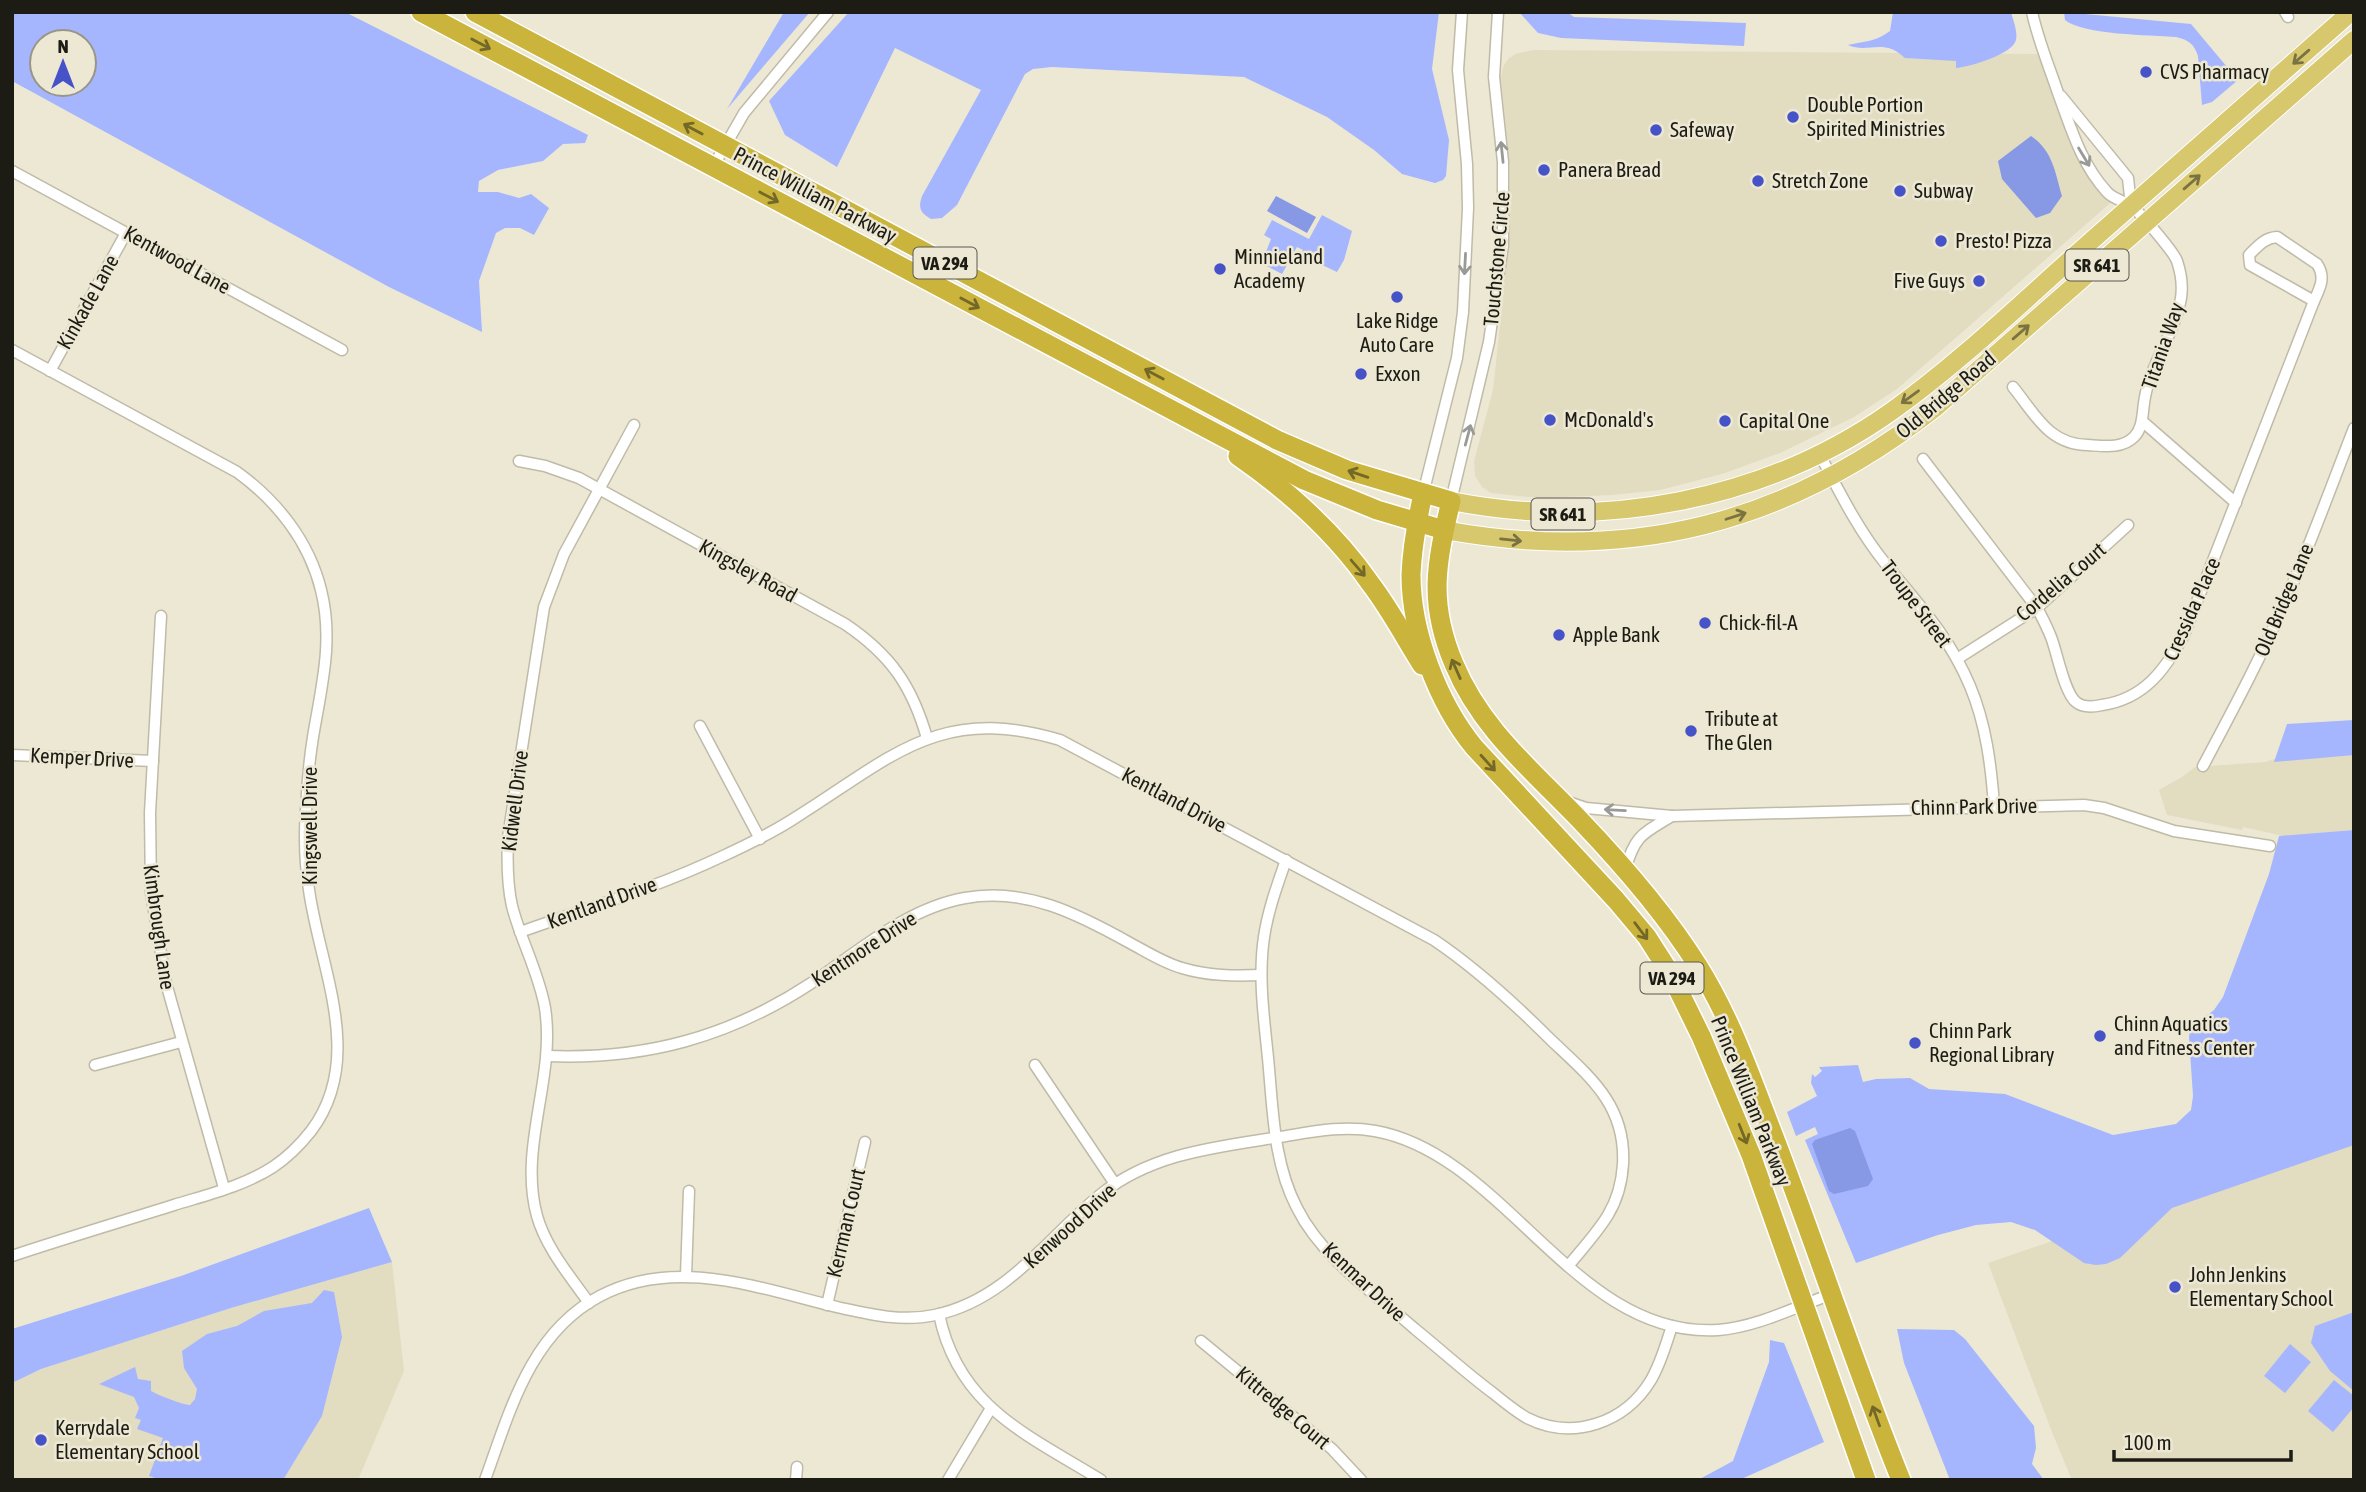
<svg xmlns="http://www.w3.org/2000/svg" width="2366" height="1492" viewBox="0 0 2366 1492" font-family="'Asap Condensed',sans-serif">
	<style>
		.built { fill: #e2dcc1 }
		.green { fill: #a5b6fe; fill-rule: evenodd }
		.water { fill: #8798e4 }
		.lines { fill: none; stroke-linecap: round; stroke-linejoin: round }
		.minor-casing { stroke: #bfbba8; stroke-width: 13 }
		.primary-casing { stroke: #fff; stroke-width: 20 }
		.trunk-casing { stroke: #fff; stroke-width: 22 }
		.minor { stroke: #fff; stroke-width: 10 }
		.primary { stroke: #d7c76d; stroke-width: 18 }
		.trunk { stroke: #cab43c; stroke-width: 19 }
		.oneway { stroke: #746828 }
		.oneway2 { stroke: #7a7240 }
		.oneway3 { stroke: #999995 }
		.poi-dot { fill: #4652c7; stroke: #ece8d4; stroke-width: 2.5 }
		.labels { text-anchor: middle; stroke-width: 5; stroke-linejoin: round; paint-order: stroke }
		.shield { fill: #ece8d4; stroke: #5b594e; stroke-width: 2 }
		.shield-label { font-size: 19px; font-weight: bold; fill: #1d1c14 }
		.poi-label { font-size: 21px; fill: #1d1c14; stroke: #ece8d4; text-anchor: start }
		.street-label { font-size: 21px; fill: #1d1c14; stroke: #ece8d4 }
	</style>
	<rect width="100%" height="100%" fill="#ece8d4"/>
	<g class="built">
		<polygon points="1533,50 2043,54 2068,125 2115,199 1897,389 1854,417 1780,453 1722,474 1660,490 1612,495 1539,498 1491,493 1482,487 1475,476 1474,461 1493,390 1509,242 1510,169 1501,78 1503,67 1508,59 1515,54"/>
		<polygon points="2354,745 2354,830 2308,834 2302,840 2243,827 2242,830 2167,815 2159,790 2182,777 2195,767 2265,762 2309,749"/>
		<polygon points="2354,1138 2354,1312 2321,1324 2354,1348 2354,1480 2072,1480 2052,1432 1988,1263"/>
		<polygon points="392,1262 404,1371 358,1480 12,1480 12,1383 41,1369 231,1308"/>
	</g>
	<g class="green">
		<path d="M12,12H345L588,135L585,143L563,144L543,161L498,170L479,181L478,192H498L519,198L531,194L549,208L534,235L520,228H505L496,233L479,281L482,332L389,287L12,81ZM42,42H84V84H42Z"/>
		<polygon points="784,12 810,12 727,109"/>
		<path d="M849,12H1439L1432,69L1449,140L1446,176L1443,180L1435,183L1402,174L1374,150L1327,117L1244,77L1052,67L1033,69L1025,74L957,205L942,218L931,219C920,213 918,208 922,196L981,90L895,48L837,167L785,135L769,101Z"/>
		<polygon points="1519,12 1567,12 1574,17 1746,23 1744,46 1561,38 1538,33"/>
		<path d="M1893,12H2011C2013,20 2018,32 2016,40C2013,54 1969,67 1956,68V61L1905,58C1883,37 1869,54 1848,45C1864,41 1876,42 1890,31Z"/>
		<path d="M2064,12L2191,24L2238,80L2212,102L2202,105L2198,56C2194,44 2189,40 2176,37C2150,35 2084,35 2065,20Z"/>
		<polygon points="1322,215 1352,231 1344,260 1337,272 1301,255 1303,250 1297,247 1282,274 1255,260 1258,254 1264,257 1271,239 1264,235 1272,220 1309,239"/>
		<polygon points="2354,720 2354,755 2274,762 2287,724"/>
		<polygon points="2354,830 2354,1145 2172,1208 2120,1258 2106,1264 2096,1265 2084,1263 2035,1230 2011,1222 1976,1225 1938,1235 1856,1263 1805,1140 1818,1134 1815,1127 1796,1136 1787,1112 1817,1096 1811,1083 1812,1074 1815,1077 1822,1071 1819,1067 1858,1065 1863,1082 1876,1079 1910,1078 1929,1089 2005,1094 2113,1135 2176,1124 2191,1110 2193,1096 2189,1037 2190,1029 2214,1010 2223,997 2269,874 2279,836"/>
		<polygon points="369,1208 392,1262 231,1308 41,1369 12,1383 12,1329 181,1276"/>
		<path d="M324,1290L334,1292L342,1337L322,1416L283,1480H161L149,1476L163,1438L137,1429L141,1420L135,1418L139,1408L134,1397L99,1384L135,1367L138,1379L151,1381V1391C158,1395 183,1405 190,1405L195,1399L197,1389L184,1368L182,1351L207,1334L237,1326L264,1311L312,1303Z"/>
		<polygon points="2354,1312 2354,1391 2330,1371 2311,1343 2315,1326"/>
		<polygon points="1897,1329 1954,1330 1965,1339 2034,1426 2036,1448 2032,1464 2044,1480 1950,1480 1904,1363"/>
		<polygon points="1770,1340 1784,1343 1824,1442 1739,1480 1698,1480 1733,1461 1769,1362"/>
		<polygon points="2290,1344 2311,1362 2285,1393 2264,1376"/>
		<polygon points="2334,1380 2354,1396 2354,1407 2333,1432 2308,1411"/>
	</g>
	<g class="water">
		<path d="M2031,136C2053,151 2055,172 2062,196L2050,213L2036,218L2002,179L1998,161Z"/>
		<polygon points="1276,196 1316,217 1307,233 1267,211"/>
		<polygon points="1850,1128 1855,1131 1873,1179 1868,1186 1834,1194 1829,1191 1812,1144 1815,1140"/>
	</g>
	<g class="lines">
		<g class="minor-casing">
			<g id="minor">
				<polyline points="2285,12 2288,17"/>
				<polyline points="2061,96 2128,178 2131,206"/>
				<polyline points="713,167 744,113 828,12"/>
				<polyline points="12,171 342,350"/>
				<path d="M2277,237L2317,264C2326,277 2320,288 2314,301L2250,265L2249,255C2258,246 2264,238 2277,237Z"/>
				<path d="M12,350L237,472C277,501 309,541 321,590C334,641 321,688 313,737C309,762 307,786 306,811C304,837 305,864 309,890C320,969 366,1058 311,1131C300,1145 288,1157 273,1167C244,1186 206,1195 174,1205C120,1222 66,1238 12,1256"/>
				<polyline points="50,371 126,233"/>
				<path d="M2013,387C2035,414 2049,445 2088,445C2104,446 2122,449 2134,437C2144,427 2142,411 2145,397C2151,363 2175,333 2181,298C2183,285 2181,273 2177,261C2173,251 2139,211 2130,205C2122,200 2113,199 2107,192C2081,164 2071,128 2058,93C2049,66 2038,40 2032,12"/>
				<polyline points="2142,421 2236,503"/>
				<path d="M1819,453C1839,491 1858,530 1885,563C1918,604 1949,636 1970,686C1986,724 1991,765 1994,805"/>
				<path d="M1923,459L2037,608C2042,617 2047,627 2051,637C2057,652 2064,692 2076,702C2083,708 2093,707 2102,705C2144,699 2165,670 2184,635L2314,301"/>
				<path d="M519,461L545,466L579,478L845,624C891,655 912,686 927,738"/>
				<polyline points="1423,494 1457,358 1463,312 1468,208 1467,164 1458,70 1462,12"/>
				<polyline points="1451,501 1489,342 1503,245 1503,162 1494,77 1498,12"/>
				<polyline points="161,616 150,813 151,893 166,983 224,1188"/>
				<polyline points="1957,659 2037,608 2128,525"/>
				<polyline points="700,726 760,839"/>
				<polyline points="12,755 153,761"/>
				<path d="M2203,766C2235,706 2267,646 2293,583C2315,532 2334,479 2354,428"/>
				<polyline points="1568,802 1586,808 1672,816 2084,805 2104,808 2174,831 2270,846"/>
				<path d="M1286,860C1277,886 1268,910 1264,937C1258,977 1264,1018 1268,1058C1273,1109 1273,1162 1297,1208C1322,1258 1374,1293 1415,1329C1441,1350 1466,1373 1493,1393C1504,1402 1515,1411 1527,1418C1573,1441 1625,1423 1651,1380C1661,1363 1666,1344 1672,1326"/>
				<path d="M1625,870C1635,835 1642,834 1672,816"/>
				<path d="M520,932C588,908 658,887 723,856C749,844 774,832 798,816C892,757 940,704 1060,740L1434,940C1477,969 1514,1003 1551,1040C1590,1077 1626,1105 1623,1164C1622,1181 1617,1200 1608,1215C1597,1233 1582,1249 1569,1265"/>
				<path d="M547,1056C645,1060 730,1037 813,982C860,950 908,908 965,898C1026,887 1078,914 1130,943C1147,952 1164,963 1182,968C1208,976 1235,976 1261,975"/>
				<polyline points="95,1065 181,1042"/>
				<polyline points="1035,1065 1115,1184"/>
				<polyline points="686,1276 689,1191"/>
				<path d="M589,1303C570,1276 546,1248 537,1216C518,1147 556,1078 545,1008C539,973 521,941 512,906C507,884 507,860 508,837L544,607L564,554L634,425"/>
				<polyline points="827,1305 865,1142"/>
				<path d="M939,1314C958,1407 1028,1435 1101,1480"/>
				<polyline points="1201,1341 1332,1449 1361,1480"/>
				<path d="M485,1480C510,1411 530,1333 600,1296C677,1255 764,1290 841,1308C873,1315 903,1322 935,1315C1007,1300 1047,1238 1100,1195C1152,1153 1217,1147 1280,1137C1311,1132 1343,1125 1375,1131C1505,1154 1575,1339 1718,1330C1757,1327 1795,1307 1832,1294"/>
				<polyline points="796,1480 797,1467"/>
				<polyline points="948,1480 991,1408"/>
			</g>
		</g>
		<g class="primary-casing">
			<g id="primary">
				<path d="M1451,501C1602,531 1765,501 1892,411C1959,363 2019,305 2081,250C2171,171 2261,92 2351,12"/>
				<path d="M1444,530C1630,564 1787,524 1935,408L2354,40"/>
			</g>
		</g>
		<g class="trunk-casing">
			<g id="trunk">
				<polyline points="421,12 1304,480 1377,510 1444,530"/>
				<path d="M475,12L1277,440L1347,470L1451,501C1436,564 1428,603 1454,664C1481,729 1532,770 1579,819C1622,864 1665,913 1698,966C1730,1017 1750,1074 1771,1129C1816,1245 1854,1364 1901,1480"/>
				<path d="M1238,456C1287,490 1336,534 1370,583C1390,609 1405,638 1422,665"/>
				<path d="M1423,494C1417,521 1412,548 1411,575C1411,632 1438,703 1474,747L1616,900L1647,937L1670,973L1701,1036L1751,1155L1866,1480"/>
			</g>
		</g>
		<use href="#minor" class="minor"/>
		<use href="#primary" class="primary"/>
		<use href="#trunk" class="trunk"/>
	</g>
	<defs><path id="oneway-shaft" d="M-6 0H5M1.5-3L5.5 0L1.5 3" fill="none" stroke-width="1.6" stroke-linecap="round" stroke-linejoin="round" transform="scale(1.75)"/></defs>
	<g class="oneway">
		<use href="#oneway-shaft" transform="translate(481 44) rotate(28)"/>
		<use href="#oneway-shaft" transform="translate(693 129) rotate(-152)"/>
		<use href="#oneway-shaft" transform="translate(769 197) rotate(28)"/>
		<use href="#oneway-shaft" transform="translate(970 303) rotate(28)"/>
		<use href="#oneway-shaft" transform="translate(1154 374) rotate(-152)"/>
		<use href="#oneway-shaft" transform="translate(1358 474) rotate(-161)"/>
		<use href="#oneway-shaft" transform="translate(1358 568) rotate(49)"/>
		<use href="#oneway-shaft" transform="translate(1456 669) rotate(-114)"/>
		<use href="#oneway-shaft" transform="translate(1488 763) rotate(48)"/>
		<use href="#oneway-shaft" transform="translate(1641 931) rotate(53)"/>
		<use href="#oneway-shaft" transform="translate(1743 1134) rotate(68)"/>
		<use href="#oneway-shaft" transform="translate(1876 1416) rotate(-110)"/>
	</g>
	<g class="oneway2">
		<use href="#oneway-shaft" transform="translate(2301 57) rotate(139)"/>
		<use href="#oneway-shaft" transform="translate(2192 182) rotate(-41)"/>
		<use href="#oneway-shaft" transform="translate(2021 332) rotate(-41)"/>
		<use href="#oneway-shaft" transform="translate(1910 397) rotate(144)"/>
		<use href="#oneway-shaft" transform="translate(1736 516) rotate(-18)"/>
		<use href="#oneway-shaft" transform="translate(1511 540) rotate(6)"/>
	</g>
	<g class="oneway3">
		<use href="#oneway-shaft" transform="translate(1502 152) rotate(-96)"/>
		<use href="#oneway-shaft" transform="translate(2084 157) rotate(59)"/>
		<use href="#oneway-shaft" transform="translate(1465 264) rotate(93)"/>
		<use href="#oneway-shaft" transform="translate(1468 435) rotate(-75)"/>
		<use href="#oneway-shaft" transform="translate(1615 810) rotate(-177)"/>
	</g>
	<g class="poi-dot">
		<circle cx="2146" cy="72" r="7"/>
		<circle cx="1793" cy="117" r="7"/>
		<circle cx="1656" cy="130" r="7"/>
		<circle cx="1544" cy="170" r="7"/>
		<circle cx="1758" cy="181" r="7"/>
		<circle cx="1900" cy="191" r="7"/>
		<circle cx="1941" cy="241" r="7"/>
		<circle cx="1220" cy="269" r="7"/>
		<circle cx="1979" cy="281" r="7"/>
		<circle cx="1397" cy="297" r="7"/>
		<circle cx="1361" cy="374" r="7"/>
		<circle cx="1550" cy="420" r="7"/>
		<circle cx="1725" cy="421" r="7"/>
		<circle cx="1705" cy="623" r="7"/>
		<circle cx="1559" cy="635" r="7"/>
		<circle cx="1691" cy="731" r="7"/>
		<circle cx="2100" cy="1036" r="7"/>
		<circle cx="1915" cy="1043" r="7"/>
		<circle cx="2175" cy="1287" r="7"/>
		<circle cx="41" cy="1440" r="7"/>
	</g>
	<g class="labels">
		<g class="shield">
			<rect x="913.5" y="247.5" width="63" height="31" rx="5"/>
			<rect x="2065.5" y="249.5" width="63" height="31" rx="5"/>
			<rect x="1531.5" y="498.5" width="63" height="31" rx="5"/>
			<rect x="1640.5" y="962.5" width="63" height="31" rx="5"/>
		</g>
		<g class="shield-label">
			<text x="945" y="270">VA 294</text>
			<text x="2097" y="272">SR 641</text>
			<text x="1563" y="521">SR 641</text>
			<text x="1672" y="985">VA 294</text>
		</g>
		<g class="poi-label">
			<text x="2160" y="79">CVS Pharmacy</text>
			<text x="1807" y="112">Double Portion<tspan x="1807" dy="24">Spirited Ministries</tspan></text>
			<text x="1670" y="137">Safeway</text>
			<text x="1558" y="177">Panera Bread</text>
			<text x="1772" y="188">Stretch Zone</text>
			<text x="1914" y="198">Subway</text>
			<text x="1955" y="248">Presto! Pizza</text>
			<text x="1234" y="264">Minnieland<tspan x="1234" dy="24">Academy</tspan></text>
			<text x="1965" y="288" text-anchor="end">Five Guys</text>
			<text x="1397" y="328" text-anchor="middle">Lake Ridge<tspan x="1397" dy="24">Auto Care</tspan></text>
			<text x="1375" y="381">Exxon</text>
			<text x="1564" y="427">McDonald's</text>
			<text x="1739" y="428">Capital One</text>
			<text x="1719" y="630">Chick-fil-A</text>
			<text x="1573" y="642">Apple Bank</text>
			<text x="1705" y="726">Tribute at<tspan x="1705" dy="24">The Glen</tspan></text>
			<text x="2114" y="1031">Chinn Aquatics<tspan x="2114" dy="24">and Fitness Center</tspan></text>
			<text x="1929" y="1038">Chinn Park<tspan x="1929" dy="24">Regional Library</tspan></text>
			<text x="2189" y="1282">John Jenkins<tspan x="2189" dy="24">Elementary School</tspan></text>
			<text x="55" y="1435">Kerrydale<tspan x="55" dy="24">Elementary School</tspan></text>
		</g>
		<g class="street-label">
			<text transform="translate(815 195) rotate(28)" y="7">Prince William Parkway</text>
			<text transform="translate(1497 259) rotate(-85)" y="7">Touchstone Circle</text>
			<text transform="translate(177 260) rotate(29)" y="7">Kentwood Lane</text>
			<text transform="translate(88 302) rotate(-61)" y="7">Kinkade Lane</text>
			<text transform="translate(2163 346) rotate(-71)" y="7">Titania Way</text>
			<text transform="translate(1946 395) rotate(-40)" y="7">Old Bridge Road</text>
			<text transform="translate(748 571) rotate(29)" y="7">Kingsley Road</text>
			<text transform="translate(2061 582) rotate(-40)" y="7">Cordelia Court</text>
			<text transform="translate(2284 600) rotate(-67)" y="7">Old Bridge Lane</text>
			<text transform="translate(1916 604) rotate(53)" y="7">Troupe Street</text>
			<text transform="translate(2192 609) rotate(-66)" y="7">Cressida Place</text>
			<text transform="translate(82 758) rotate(3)" y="7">Kemper Drive</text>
			<text transform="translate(1174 800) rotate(28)" y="7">Kentland Drive</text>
			<text transform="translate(515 801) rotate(-83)" y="7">Kidwell Drive</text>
			<text transform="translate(1974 807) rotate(-1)" y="7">Chinn Park Drive</text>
			<text transform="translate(310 826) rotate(-90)" y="7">Kingswell Drive</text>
			<text transform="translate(602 903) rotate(-20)" y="7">Kentland Drive</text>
			<text transform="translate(159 927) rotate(82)" y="7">Kimbrough Lane</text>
			<text transform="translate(864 949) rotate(-33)" y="7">Kentmore Drive</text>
			<text transform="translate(1751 1101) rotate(68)" y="7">Prince William Parkway</text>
			<text transform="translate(846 1223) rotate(-77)" y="7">Kerrman Court</text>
			<text transform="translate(1070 1226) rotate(-42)" y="7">Kenwood Drive</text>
			<text transform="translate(1364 1282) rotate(43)" y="7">Kenmar Drive</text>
			<text transform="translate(1283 1408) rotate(40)" y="7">Kittredge Court</text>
		</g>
	</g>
	<rect width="2366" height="1492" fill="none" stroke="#1d1c14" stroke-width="28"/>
	<g transform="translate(63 63)"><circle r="33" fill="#ece8d4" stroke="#999687" stroke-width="2"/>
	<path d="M0-5L12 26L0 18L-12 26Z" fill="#4652c7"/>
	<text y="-10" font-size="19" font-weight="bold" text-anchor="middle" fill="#1d1c14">N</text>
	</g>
	<path d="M2114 1450v10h177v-10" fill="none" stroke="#1d1c14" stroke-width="3.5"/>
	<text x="2124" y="1450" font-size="21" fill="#1d1c14" stroke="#ece8d4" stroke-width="5" paint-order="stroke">100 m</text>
</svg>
